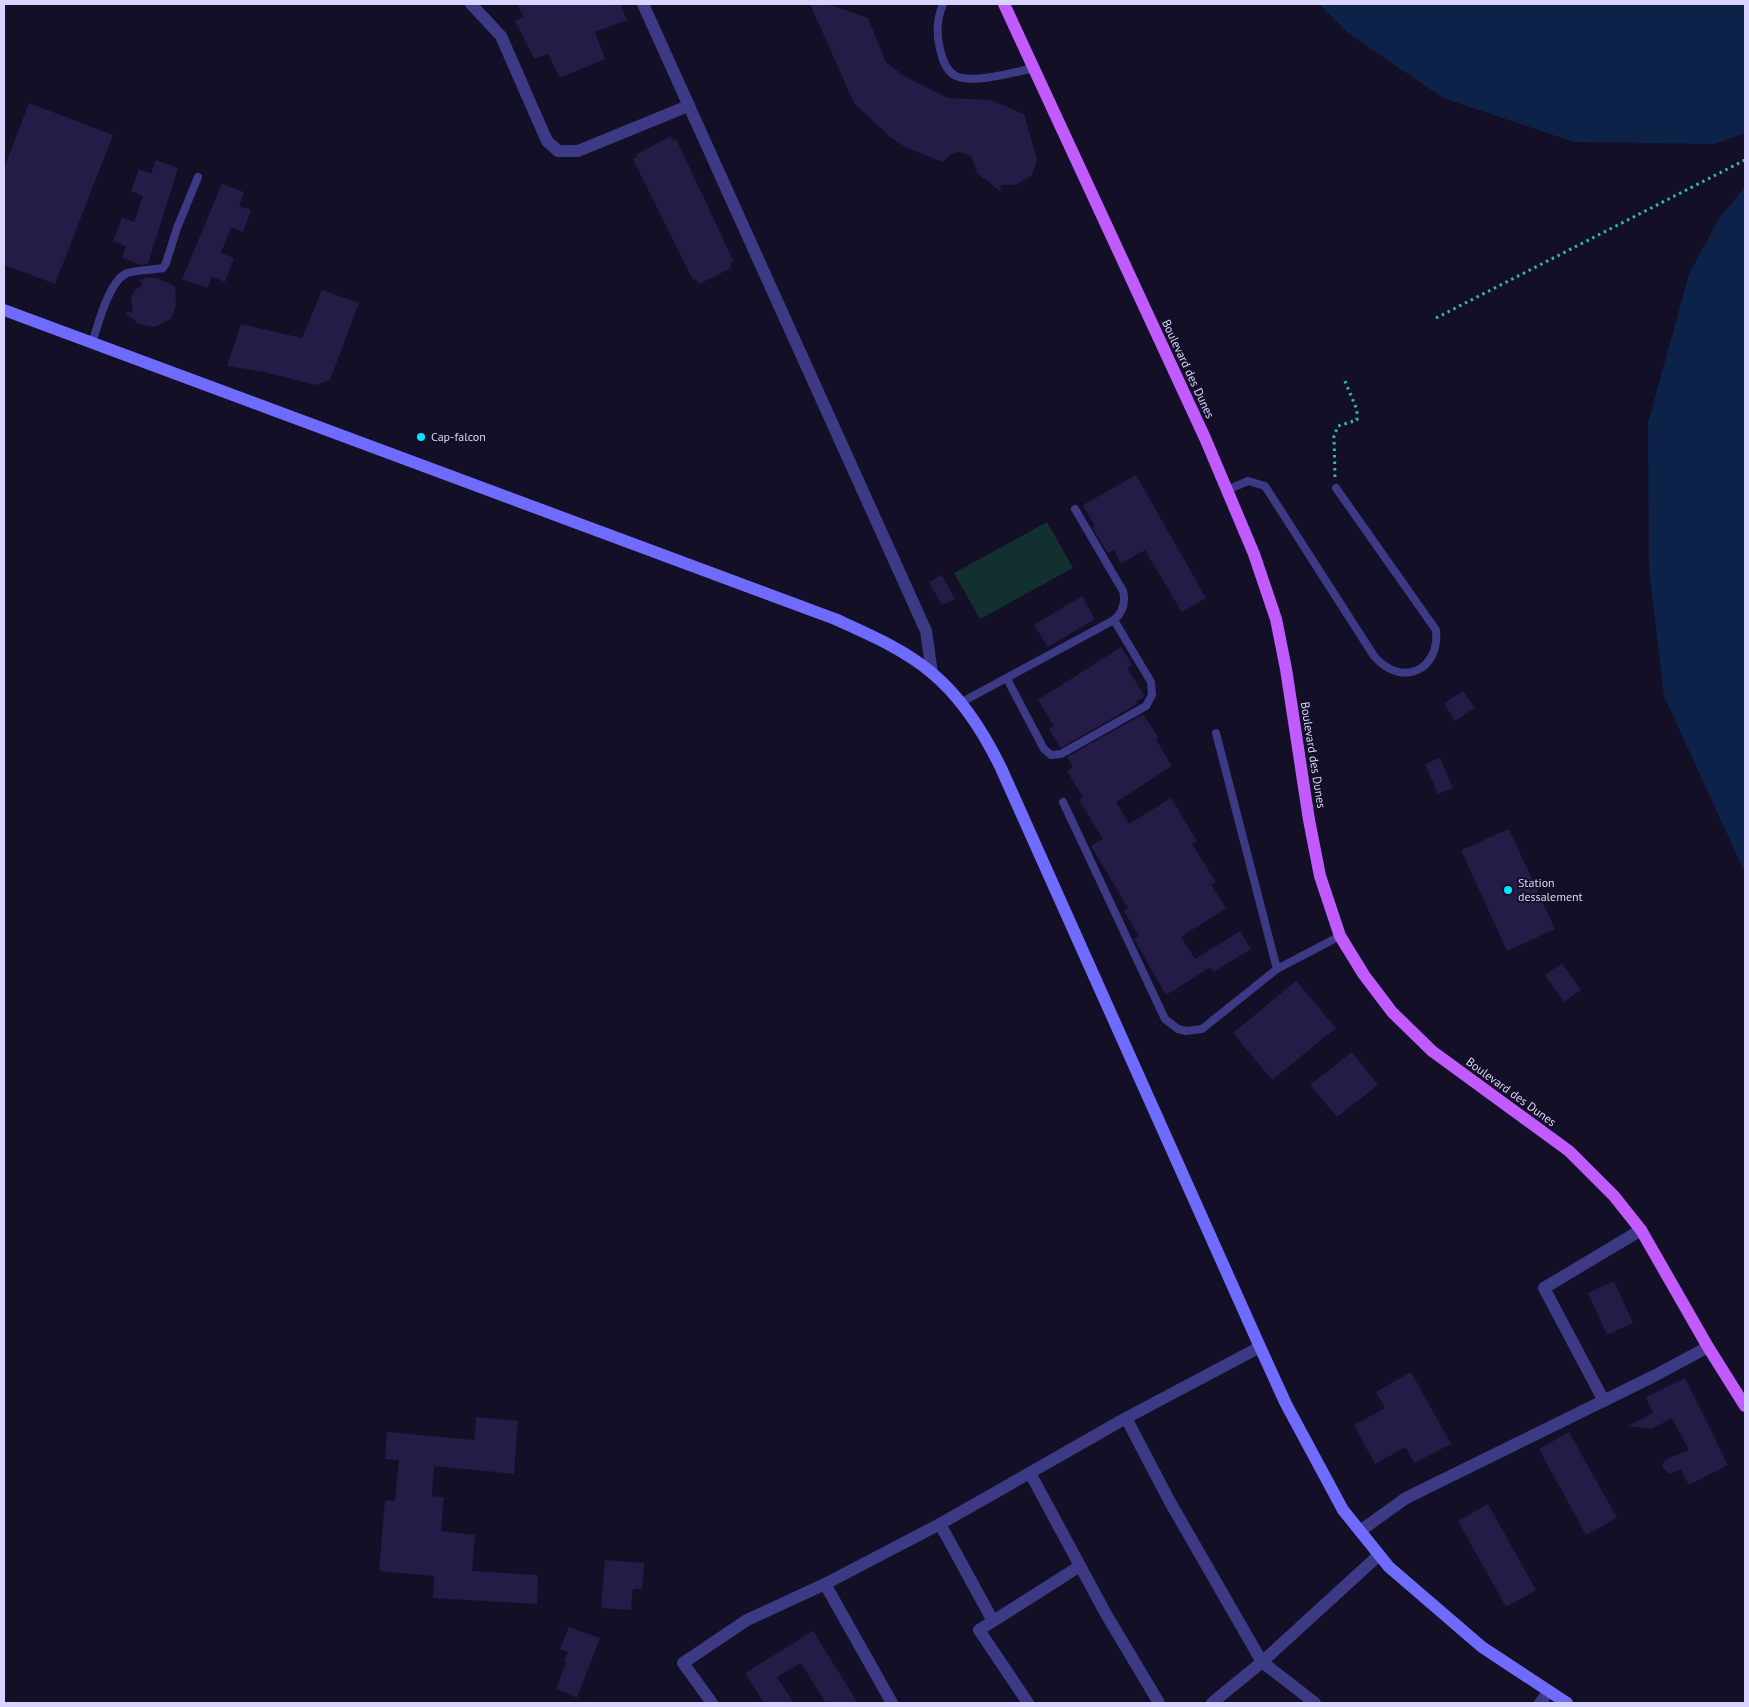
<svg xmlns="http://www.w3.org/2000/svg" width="1749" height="1707" viewBox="0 0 1749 1707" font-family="'PT Sans',sans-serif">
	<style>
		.pitch { fill: #12302f }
		.water { fill: #0c2248 }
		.building { fill: #241b47 }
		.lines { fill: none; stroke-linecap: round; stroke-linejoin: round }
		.path { stroke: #2fb8b0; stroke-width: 3; stroke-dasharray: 2.5 4; stroke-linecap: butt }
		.service { stroke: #3d3a85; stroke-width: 8 }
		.minor { stroke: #3d3a85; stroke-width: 12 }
		.secondary { stroke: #6f6bff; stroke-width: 12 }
		.primary { stroke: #c25bff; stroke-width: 12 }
		.poi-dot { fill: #00e5ff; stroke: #130f26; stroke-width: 2 }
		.labels { text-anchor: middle; stroke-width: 4; stroke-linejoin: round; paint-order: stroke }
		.street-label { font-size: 12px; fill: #d9d4ff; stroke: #130f26 }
		.poi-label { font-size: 12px; fill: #d9d4ff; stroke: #130f26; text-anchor: start }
	</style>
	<rect width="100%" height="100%" fill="#130f26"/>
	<polygon class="pitch" points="1047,522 1073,568 980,619 954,573"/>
	<g class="water">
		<polygon points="1319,4 1745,4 1745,133 1715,144 1574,142 1443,98 1349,34"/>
		<polygon points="1745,187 1745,873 1664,696 1649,569 1648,423 1689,274 1718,220"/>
	</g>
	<g class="building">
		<polygon points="517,4 620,4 627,20 595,32 605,59 560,78 548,54 534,59 515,21 524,17"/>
		<polygon points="810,4 827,4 868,18 886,62 904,76 948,98 991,100 1024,114 1037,160 1032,175 1016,185 1000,185 1001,192 977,173 971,156 959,152 950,155 943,162 907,148 890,137 854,103"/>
		<polygon points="29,103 113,135 55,284 4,265 4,168"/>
		<polygon points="671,136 672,141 676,139 734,262 731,263 731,268 699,284 696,279 693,280 633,159 637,157 637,154"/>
		<polygon points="156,160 178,168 148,264 142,265 122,258 126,246 113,241 122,217 134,222 143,196 131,191 139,169 151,174"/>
		<polygon points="222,184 244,192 239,206 251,210 243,232 231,227 221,253 234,258 225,282 212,277 207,288 182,279"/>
		<polygon points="148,277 159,279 175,286 176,304 174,312 170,319 155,327 139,324 125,313 133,311 131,298 134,291 142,285 140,280"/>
		<polygon points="322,290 359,303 330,380 316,385 264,372 227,366 241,324 302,338"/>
		<polygon points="1136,475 1206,598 1182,612 1145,550 1121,564 1114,550 1108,553 1092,527 1095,526 1083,505"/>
		<polygon points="942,575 955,599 942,605 929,582"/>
		<polygon points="1082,596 1095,619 1048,647 1034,625"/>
		<polygon points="1121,647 1132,665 1127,668 1145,696 1136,702 1137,704 1061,748 1049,729 1054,726 1038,700"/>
		<polygon points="1463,691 1475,708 1455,721 1444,703"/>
		<polygon points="1143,714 1159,738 1156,740 1172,766 1116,802 1129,824 1171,798 1197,841 1192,844 1216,882 1211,885 1226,908 1181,937 1195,959 1240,931 1251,949 1214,972 1211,967 1166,995 1134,939 1139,936 1124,911 1128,908 1091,846 1103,839 1079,800 1083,797 1067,771 1073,767 1067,757"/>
		<polygon points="1440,758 1453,788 1438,794 1425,764"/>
		<polygon points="1509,829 1555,929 1507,951 1461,850"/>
		<polygon points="1562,963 1581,990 1564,1002 1545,975"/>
		<polygon points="1296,981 1336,1028 1272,1080 1233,1033"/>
		<polygon points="1352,1052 1378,1085 1337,1117 1310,1085"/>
		<polygon points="1614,1281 1633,1323 1607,1335 1588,1293"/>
		<polygon points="1411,1372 1451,1444 1414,1463 1406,1447 1375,1464 1354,1425 1385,1408 1376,1392"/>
		<polygon points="1685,1378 1728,1465 1689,1485 1681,1470 1669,1474 1662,1467 1663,1463 1669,1458 1689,1450 1672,1418 1652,1429 1628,1426 1653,1413 1646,1397"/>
		<polygon points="476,1417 518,1421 514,1474 434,1466 432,1496 444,1497 441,1531 475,1535 472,1571 538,1575 537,1604 433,1598 434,1576 379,1571 385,1500 395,1501 399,1460 385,1459 387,1432 474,1440"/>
		<polygon points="1569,1432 1617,1518 1586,1535 1539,1449"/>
		<polygon points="1488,1504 1536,1590 1506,1607 1458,1521"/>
		<polygon points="605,1560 644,1563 642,1589 633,1589 631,1610 601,1608"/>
		<polygon points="569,1627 600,1638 577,1698 556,1689 567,1661 564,1661 568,1652 560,1649"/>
		<polygon points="813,1631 858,1703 826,1703 801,1663 777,1677 794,1703 764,1703 745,1673"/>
	</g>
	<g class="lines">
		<g class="path">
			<polyline points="1436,318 1745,160"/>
			<polyline points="1335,477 1334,436 1338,426 1357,420 1357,410 1344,379"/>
		</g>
		<g class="service">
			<path d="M943,4C937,18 936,33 940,49C942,58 945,69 954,75C972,85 1015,72 1034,68"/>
			<path d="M92,343C98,325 108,284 125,274C132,270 154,270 163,268L166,263L177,228L198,177"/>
			<path d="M1227,490L1248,481L1265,486L1374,656C1401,688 1440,671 1436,630L1336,488"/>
			<polyline points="1007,679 1044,749 1051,755 1061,754 1146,706 1152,695 1151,682 1114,620"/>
			<path d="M960,703L1114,620C1123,612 1126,603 1123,591L1075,509"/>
			<polyline points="1216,733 1277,969"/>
			<polyline points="1063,802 1165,1019 1178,1029 1186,1031 1202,1029 1277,969 1340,936"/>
		</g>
		<g class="minor">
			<polyline points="471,4 501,36 547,141 558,151 578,151 688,106"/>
			<polyline points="643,4 926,631 932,673"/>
			<polyline points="1604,1401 1544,1288 1641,1230"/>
			<polyline points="1126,1418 1170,1502 1262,1662 1315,1703"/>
			<polyline points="1030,1473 1106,1614 1159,1703"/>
			<polyline points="940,1524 993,1621"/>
			<polyline points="1360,1531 1406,1498 1654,1376 1708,1347"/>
			<polyline points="825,1584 892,1703"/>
			<polyline points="712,1703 683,1663 747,1620 825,1584 940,1524 1126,1418 1260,1347"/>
			<polyline points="1028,1703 979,1630 1080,1566"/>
			<polyline points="1212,1703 1262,1662 1379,1555"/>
			<polyline points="1540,1703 1549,1691"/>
		</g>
		<path class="secondary" d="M4,310L835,619C868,634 904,649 932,673C962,698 984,733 1001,768L1260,1347L1286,1404L1343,1510L1389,1567L1482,1647L1567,1703"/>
		<polyline class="primary" points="1004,4 1205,438 1254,554 1276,619 1286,669 1309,820 1320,876 1340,936 1364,975 1392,1012 1432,1051 1569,1151 1614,1196 1641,1230 1708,1347 1745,1406"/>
	</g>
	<g class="poi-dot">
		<circle cx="421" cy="437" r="5"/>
		<circle cx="1508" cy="890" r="5"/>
	</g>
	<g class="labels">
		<g class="street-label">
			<text transform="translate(1188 369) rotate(65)" y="4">Boulevard des Dunes</text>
			<text transform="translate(1313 755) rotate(81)" y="4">Boulevard des Dunes</text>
			<text transform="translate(1511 1092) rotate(36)" y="4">Boulevard des Dunes</text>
		</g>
		<g class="poi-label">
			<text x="431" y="441">Cap-falcon</text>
			<text x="1518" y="887">Station<tspan x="1518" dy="14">dessalement</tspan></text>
		</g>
	</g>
	<rect width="1749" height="1707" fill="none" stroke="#d9d4ff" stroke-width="10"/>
</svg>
